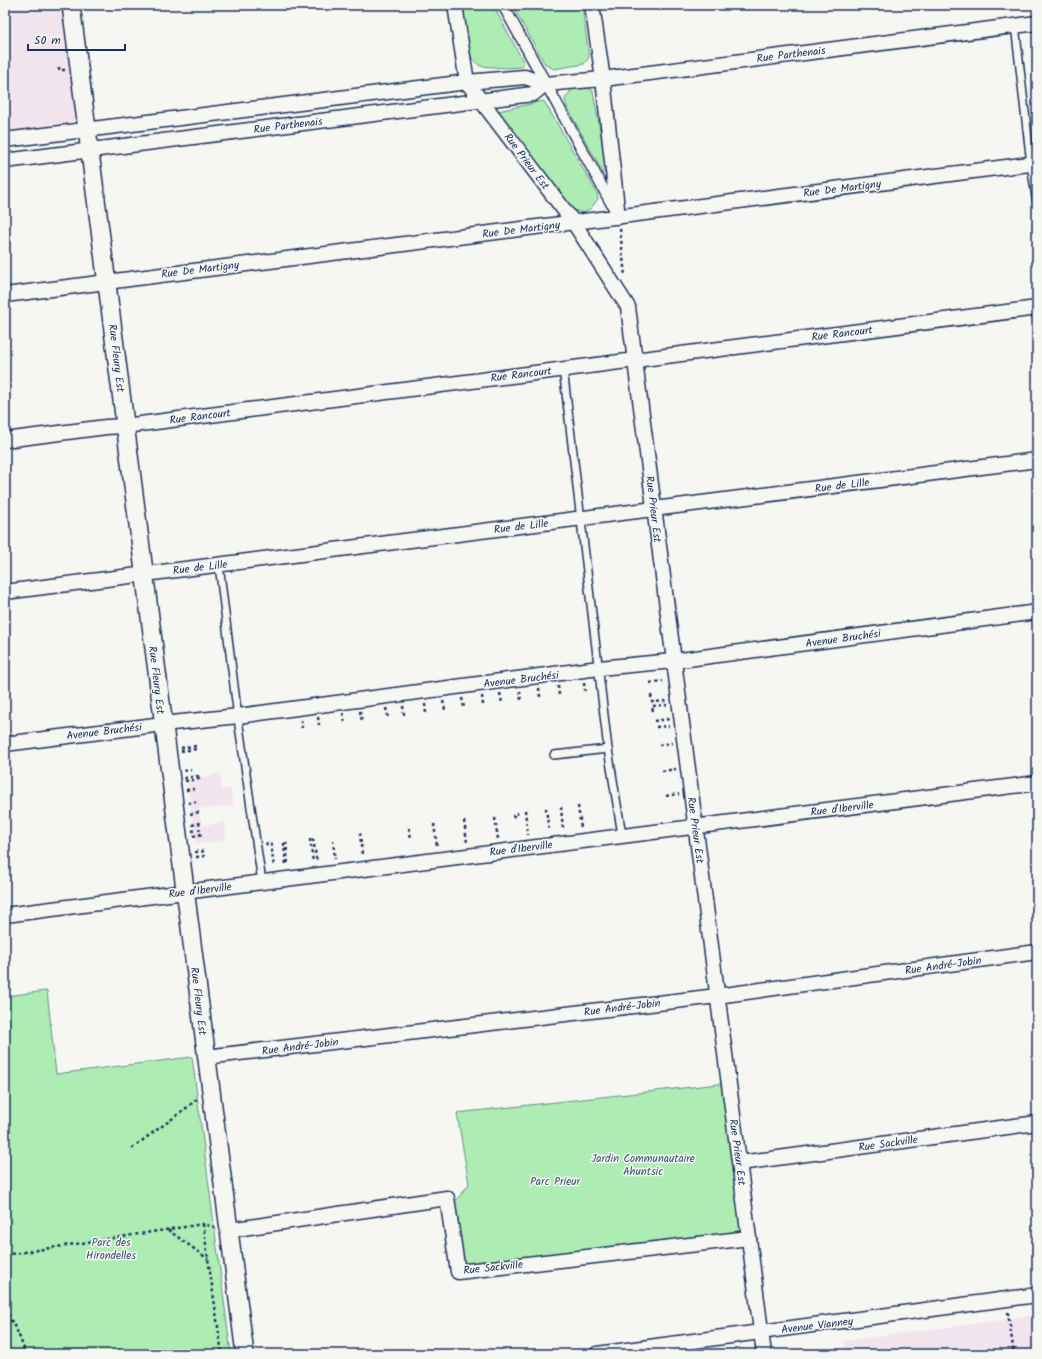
<svg xmlns="http://www.w3.org/2000/svg" width="1042" height="1359" viewBox="0 0 1042 1359" font-family="Kalam,sans-serif">
	<style>
		.built { fill: #f2e4ec }
		.green { fill: #adedb4; stroke: #648e89 }
		.lines { fill: none; stroke-linecap: round; stroke-linejoin: round }
		.service-casing { stroke: #1b2f5e; stroke-width: 10 }
		.pedestrian-casing { stroke: #1b2f5e; stroke-width: 13 }
		.minor-casing { stroke: #1b2f5e; stroke-width: 17 }
		.tertiary-casing { stroke: #1b2f5e; stroke-width: 20 }
		.path { stroke: #1b2f5e; stroke-width: 2.5; stroke-dasharray: 3 3; stroke-linecap: butt }
		.service { stroke: #f6f6f2; stroke-width: 7 }
		.pedestrian { stroke: #f6f6f2; stroke-width: 10 }
		.minor { stroke: #f6f6f2; stroke-width: 14 }
		.tertiary { stroke: #f6f6f2; stroke-width: 17 }
		.labels { text-anchor: middle; stroke-width: 3; stroke-linejoin: round; paint-order: stroke }
		.street-label { font-size: 11px; fill: #1b2f5e; stroke: #f6f6f2 }
		.park-label { font-size: 11px; fill: #38556f; stroke: #f6f6f2 }
	</style>
	<rect width="100%" height="100%" fill="#f6f6f2"/>
	<filter id="ink" filterUnits="userSpaceOnUse"><feTurbulence type="fractalNoise" baseFrequency=".025" numOctaves="2"/><feDisplacementMap in="SourceGraphic" scale="8" xChannelSelector="R" yChannelSelector="G"/><feConvolveMatrix kernelMatrix="1 2 1 2 8 2 1 2 1" color-interpolation-filters="sRGB"/></filter>
	<g filter="url(#ink)">
		<g class="built">
			<polygon points="5,5 64,5 81,125 5,135"/>
			<polygon points="220,774 222,790 231,789 233,806 199,809 199,810 201,826 225,822 226,840 196,844 187,780"/>
			<polygon points="1037,1315 1037,1354 846,1354 844,1341"/>
		</g>
		<g class="green">
			<polygon points="463,5 493,5 524,63 522,67 506,68 480,66 473,60 469,53"/>
			<polygon points="512,5 582,5 589,57 584,64 554,69 545,64"/>
			<polygon points="584,86 593,91 607,169 605,174 601,169 567,107 565,99 572,89"/>
			<polygon points="544,101 597,193 598,199 591,208 584,213 576,211 566,206 498,111"/>
			<polygon points="47,991 56,1074 192,1057 231,1354 5,1354 5,996"/>
			<polygon points="728,1083 749,1238 458,1272 454,1203 469,1184 457,1113"/>
		</g>
		<g class="lines">
			<g class="service-casing">
				<g id="service">
					<polyline points="1015,25 1031,164 1037,204"/>
					<polyline points="563,368 608,749 622,835"/>
					<polyline points="219,565 239,726 262,882"/>
					<polyline points="554,755 608,749"/>
				</g>
			</g>
			<g class="pedestrian-casing">
				<polyline id="pedestrian" points="503,5 616,212"/>
			</g>
			<g class="minor-casing">
				<g id="minor">
					<polyline points="455,5 467,82 574,223 628,307 764,1354"/>
					<polyline points="592,5 603,79 618,217"/>
					<polyline points="5,140 467,82 525,77 545,84 603,79 1037,23"/>
					<polyline points="5,161 533,94 545,84"/>
					<polyline points="5,295 1037,163"/>
					<polyline points="5,440 106,427 125,426 1037,308"/>
					<polyline points="5,592 1037,460"/>
					<polyline points="5,744 163,724 238,716 599,668 673,661 1037,612"/>
					<polyline points="5,915 1037,783"/>
					<polyline points="206,1057 717,996 1037,952"/>
					<polyline points="740,1163 1037,1123"/>
					<polyline points="229,1230 447,1198 458,1272 749,1238"/>
					<polyline points="597,1354 1037,1295"/>
				</g>
			</g>
			<g class="tertiary-casing">
				<polyline id="tertiary" points="71,5 245,1354"/>
			</g>
			<g class="path">
				<polyline points="59,67 59,70 66,70"/>
				<polyline points="620,229 625,276"/>
				<polyline points="584,683 585,691"/>
				<polyline points="650,683 663,681"/>
				<polyline points="558,686 559,695"/>
				<polyline points="539,688 540,697"/>
				<polyline points="520,691 521,700"/>
				<polyline points="500,693 502,703"/>
				<polyline points="651,695 652,702 666,701"/>
				<polyline points="482,696 483,705"/>
				<polyline points="462,698 464,708"/>
				<polyline points="443,701 445,710"/>
				<polyline points="425,704 426,713"/>
				<polyline points="403,706 404,715"/>
				<polyline points="386,708 388,717"/>
				<polyline points="360,711 362,721"/>
				<polyline points="653,711 652,706 667,705"/>
				<polyline points="343,713 345,723"/>
				<polyline points="318,717 319,725"/>
				<polyline points="301,720 302,728"/>
				<polyline points="654,721 669,719"/>
				<polyline points="656,727 669,726"/>
				<polyline points="659,745 672,743"/>
				<polyline points="181,748 196,746"/>
				<polyline points="181,751 196,749"/>
				<polyline points="184,771 191,770"/>
				<polyline points="662,771 676,769"/>
				<polyline points="184,778 198,776 198,775"/>
				<polyline points="185,781 199,779 199,780"/>
				<polyline points="186,790 194,789"/>
				<polyline points="666,796 679,794"/>
				<polyline points="188,803 196,802"/>
				<polyline points="578,806 581,828"/>
				<polyline points="561,807 563,830"/>
				<polyline points="546,808 549,832"/>
				<polyline points="525,810 528,835"/>
				<polyline points="190,814 199,812"/>
				<polyline points="512,816 517,816 517,812"/>
				<polyline points="495,818 498,839"/>
				<polyline points="464,821 467,842"/>
				<polyline points="434,824 437,846"/>
				<polyline points="192,825 201,823"/>
				<polyline points="409,828 411,838"/>
				<polyline points="192,831 202,829"/>
				<polyline points="360,833 362,855"/>
				<polyline points="193,836 202,834"/>
				<polyline points="310,839 313,862"/>
				<polyline points="313,839 317,862"/>
				<polyline points="333,840 335,859"/>
				<polyline points="286,842 288,865"/>
				<polyline points="266,843 267,845 271,844 274,867"/>
				<polyline points="284,843 286,865"/>
				<polyline points="195,852 205,851"/>
				<polyline points="196,857 205,856"/>
				<polyline points="132,1148 184,1110 198,1098"/>
				<polyline points="203,1224 222,1354"/>
				<polyline points="168,1230 208,1259"/>
				<polyline points="5,1255 203,1224 214,1227"/>
				<polyline points="5,1309 18,1333 26,1354"/>
				<polyline points="1008,1312 1014,1354"/>
			</g>
			<use href="#service" class="service"/>
			<use href="#pedestrian" class="pedestrian"/>
			<use href="#minor" class="minor"/>
			<use href="#tertiary" class="tertiary"/>
		</g>
	</g>
	<g class="labels">
		<g class="street-label">
			<text transform="translate(791 54) rotate(-7)" y="4">Rue Parthenais</text>
			<text transform="translate(288 125) rotate(-7)" y="4">Rue Parthenais</text>
			<text transform="translate(527 161) rotate(53)" y="4">Rue Prieur Est</text>
			<text transform="translate(842 188) rotate(-7)" y="4">Rue De Martigny</text>
			<text transform="translate(521 229) rotate(-7)" y="4">Rue De Martigny</text>
			<text transform="translate(200 269) rotate(-7)" y="4">Rue De Martigny</text>
			<text transform="translate(842 333) rotate(-7)" y="4">Rue Rancourt</text>
			<text transform="translate(117 358) rotate(83)" y="4">Rue Fleury Est</text>
			<text transform="translate(521 374) rotate(-7)" y="4">Rue Rancourt</text>
			<text transform="translate(200 416) rotate(-7)" y="4">Rue Rancourt</text>
			<text transform="translate(842 485) rotate(-7)" y="4">Rue de Lille</text>
			<text transform="translate(654 509) rotate(83)" y="4">Rue Prieur Est</text>
			<text transform="translate(521 526) rotate(-7)" y="4">Rue de Lille</text>
			<text transform="translate(200 567) rotate(-7)" y="4">Rue de Lille</text>
			<text transform="translate(843 638) rotate(-8)" y="4">Avenue Bruchési</text>
			<text transform="translate(521 679) rotate(-7)" y="4">Avenue Bruchési</text>
			<text transform="translate(157 680) rotate(83)" y="4">Rue Fleury Est</text>
			<text transform="translate(104 731) rotate(-7)" y="4">Avenue Bruchési</text>
			<text transform="translate(842 808) rotate(-7)" y="4">Rue d'Iberville</text>
			<text transform="translate(696 830) rotate(82)" y="4">Rue Prieur Est</text>
			<text transform="translate(521 848) rotate(-7)" y="4">Rue d'Iberville</text>
			<text transform="translate(200 890) rotate(-7)" y="4">Rue d'Iberville</text>
			<text transform="translate(943 965) rotate(-8)" y="4">Rue André-Jobin</text>
			<text transform="translate(199 1001) rotate(83)" y="4">Rue Fleury Est</text>
			<text transform="translate(622 1007) rotate(-7)" y="4">Rue André-Jobin</text>
			<text transform="translate(300 1046) rotate(-7)" y="4">Rue André-Jobin</text>
			<text transform="translate(888 1143) rotate(-8)" y="4">Rue Sackville</text>
			<text transform="translate(738 1152) rotate(82)" y="4">Rue Prieur Est</text>
			<text transform="translate(493 1267) rotate(-6)" y="4">Rue Sackville</text>
			<text transform="translate(817 1325) rotate(-7)" y="4">Avenue Vianney</text>
		</g>
		<g class="park-label">
			<text x="643" y="1162">Jardin Communautaire<tspan x="643" dy="13">Ahuntsic</tspan></text>
			<text x="555" y="1185">Parc Prieur</text>
			<text x="111" y="1246">Parc des<tspan x="111" dy="13">Hirondelles</tspan></text>
		</g>
	</g>
	<rect width="1042" height="1359" fill="none" stroke="#f6f6f2" stroke-width="20"/>
	<rect x="10" y="10" width="1022" height="1339" fill="none" stroke="#1b2f5e" stroke-width="1.5" filter="url(#ink)"/>
	<path d="M28 44v6h97v-6" fill="none" stroke="#1b2f5e" stroke-width="2"/>
	<text x="34" y="44" font-size="12" fill="#1b2f5e" stroke="#f6f6f2" stroke-width="3" paint-order="stroke">50 m</text>
</svg>
